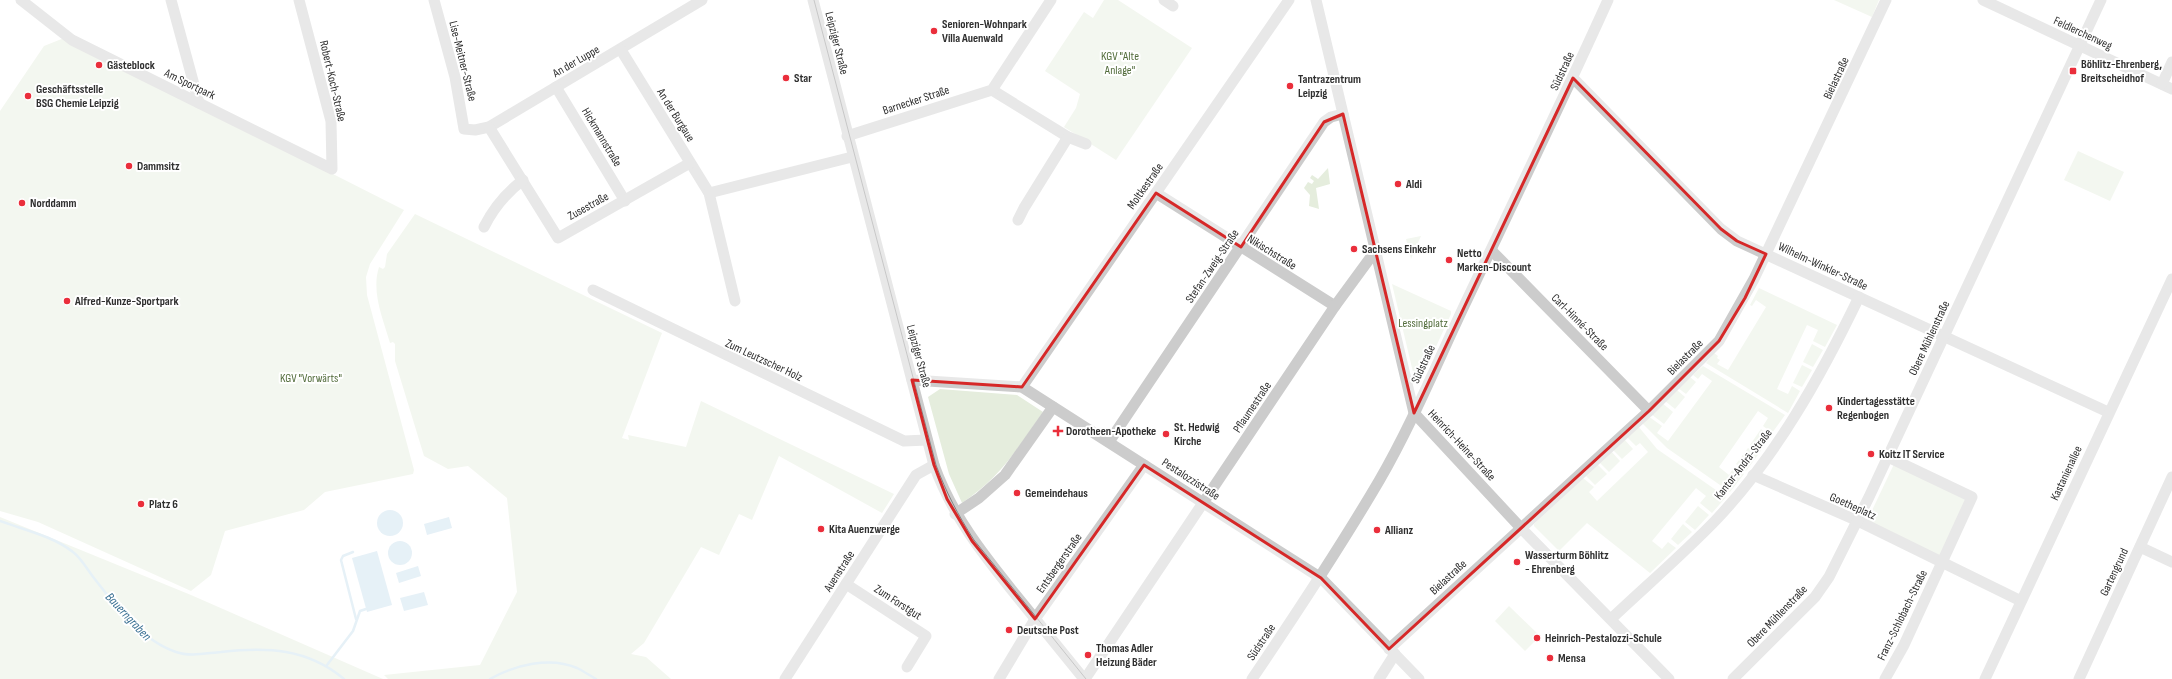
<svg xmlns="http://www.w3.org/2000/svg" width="2172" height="679" viewBox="0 0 2172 679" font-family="'Sofia Sans Condensed',sans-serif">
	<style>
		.green { fill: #e5eddd }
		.water { fill: #c8dfed }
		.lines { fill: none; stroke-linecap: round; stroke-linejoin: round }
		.stream { stroke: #c8dfed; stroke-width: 2.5 }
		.minor { stroke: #ccc; stroke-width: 11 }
		.tram { stroke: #848484; stroke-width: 1 }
		.marked { fill: none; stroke: #d62828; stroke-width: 3; stroke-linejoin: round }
		.poi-dot { fill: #ea2e3b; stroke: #fff; stroke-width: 1.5 }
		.labels { text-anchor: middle; stroke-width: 4; stroke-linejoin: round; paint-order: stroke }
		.poi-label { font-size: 12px; font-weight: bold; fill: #2f2f2f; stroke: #fff; text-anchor: start }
		.street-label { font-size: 12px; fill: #2f2f2f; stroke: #fff }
		.park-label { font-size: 12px; fill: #526c3b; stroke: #fff }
		.water-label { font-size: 13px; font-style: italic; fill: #3b7194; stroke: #fff }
	</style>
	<rect width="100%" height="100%" fill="#fff"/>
	<g class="green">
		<polygon points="1104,0 1118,0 1192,48 1116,160 1064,127 1076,108 1080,94 1045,71 1084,12 1093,18"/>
		<polygon points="1834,0 1879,0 1872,17"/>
		<polygon points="64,38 404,210 370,264 366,277 367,295 414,470 413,474 325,492 304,510 225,531 211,575 191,591 38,522 0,511 0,111 44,46"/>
		<polygon points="2078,151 2124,172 2110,201 2064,180"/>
		<polygon points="1328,168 1330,184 1316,188 1319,209 1309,206 1310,195 1304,188 1308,182 1312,184 1314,181 1310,178 1312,175 1318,179"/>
		<path d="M415,214L662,333L622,438L629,440L628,435L686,447L701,401L894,494L882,513L779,456L752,520L739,514L719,555L701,547L644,643L631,654L646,657L671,679H388L384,675L480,665L517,592L507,498L468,466L448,469L424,456L395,361V344L393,342L390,343C383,319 371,292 379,267L383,269L385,267L387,254Z"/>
		<polygon points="1421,236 1411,259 1406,239"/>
		<polygon points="1392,284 1451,311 1451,314 1423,375 1413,372"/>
		<polygon points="1759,288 1837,325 1825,347 1813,341 1818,330 1807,325 1777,389 1788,394 1792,386 1800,391 1788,413 1706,363 1714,353 1718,356 1717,358 1720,360 1717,364 1728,370 1766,307 1756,300 1752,306 1750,305"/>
		<polygon points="1812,344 1823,350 1813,367 1803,362"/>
		<polygon points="1802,365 1812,370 1802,387 1793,383"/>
		<polygon points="1703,366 1785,415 1772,433 1763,426 1768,418 1758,411 1719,467 1729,475 1734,467 1744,474 1730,492 1667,448 1642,423 1648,416 1662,426 1657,433 1668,441 1712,381 1702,374 1698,379 1693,375"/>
		<polygon points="1690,377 1696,382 1686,394 1678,388"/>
		<path d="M940,389L1017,395L1043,412C1017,449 1001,477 962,503L949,474L928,397Z"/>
		<polygon points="1677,390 1685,397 1675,409 1665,401"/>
		<polygon points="1662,403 1673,412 1664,424 1651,414"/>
		<polygon points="1638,426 1657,449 1726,497 1712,513 1700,503 1706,496 1696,488 1652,541 1662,549 1668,542 1676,548 1650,573 1587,523 1559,551 1534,526 1534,524 1583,478 1594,487 1589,492 1597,501 1648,452 1640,443 1636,446 1627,437"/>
		<polygon points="1761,429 1770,436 1760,452 1750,445"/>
		<polygon points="1624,439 1633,449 1622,459 1613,450"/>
		<polygon points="1748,448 1758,455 1746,471 1736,464"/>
		<polygon points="1611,451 1620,461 1609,472 1599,462"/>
		<polygon points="1895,462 1967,497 1940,556 1867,521"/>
		<polygon points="1597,464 1607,474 1595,485 1585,475"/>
		<polygon points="1698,506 1709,515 1695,530 1685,522"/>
		<polygon points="0,517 191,595 383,679 0,679"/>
		<polygon points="1683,524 1692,532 1678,545 1671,539"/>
		<polygon points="1509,606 1540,636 1525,651 1495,621"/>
	</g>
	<g class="water">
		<circle cx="390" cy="523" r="13"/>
		<polygon points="449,517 452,528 427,535 424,524"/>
		<circle cx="400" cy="553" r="12"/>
		<polygon points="377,551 392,605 367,612 352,558"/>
		<polygon points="418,566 421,576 399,583 396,573"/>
		<polygon points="424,592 428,605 404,611 400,598"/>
	</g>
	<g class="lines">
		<g class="stream">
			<path d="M0,521C24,530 53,536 73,552C81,558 87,569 94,578C115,605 142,641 176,652C190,657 207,653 221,652C267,647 307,648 344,679"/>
			<polyline points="353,552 343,556 341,560 356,619"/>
			<polyline points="327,665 353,631 360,611 366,609"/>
			<path d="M490,679C515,665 550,656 577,668C583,671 589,675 596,679"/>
		</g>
		<g class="minor">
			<polyline points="21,0 72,40 332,169 331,121 299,0"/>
			<polyline points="171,0 199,103"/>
			<polyline points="434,0 455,77 464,129 475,130 489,127 702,0"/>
			<path d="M813,0L934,465C952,515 982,553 1015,594C1038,622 1061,651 1084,679"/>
			<polyline points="1164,0 1173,6"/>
			<polyline points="1316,0 1414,413 1520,527 1669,679"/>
			<polyline points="1983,0 2172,89"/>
			<polyline points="621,50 709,193 735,301"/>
			<polyline points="1573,78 1721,229 1737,241 2108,412"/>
			<polyline points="2162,84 2172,62"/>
			<polyline points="556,87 625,201"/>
			<polyline points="992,90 1068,137 1086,144"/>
			<polyline points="489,127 558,238 690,163"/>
			<polyline points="847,136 992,90 1051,0"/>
			<polyline points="709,193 852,157"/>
			<polyline points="1156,193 1335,306"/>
			<polyline points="1018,220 1024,208 1068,137"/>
			<path d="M484,227C494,207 506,193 523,180"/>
			<polyline points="1492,251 1649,411"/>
			<polyline points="593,290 904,441 927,440"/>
			<polyline points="912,380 1022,387 1321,578 1419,679"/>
			<polyline points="1022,387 1289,0"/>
			<polyline points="1109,442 1324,122 1331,117 1343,114"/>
			<polyline points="1753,475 1858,521 2021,601"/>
			<polyline points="955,514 979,498 1005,475 1053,407"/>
			<polyline points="2140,547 2172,562"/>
			<polyline points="846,584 926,636 907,667"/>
			<path d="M1611,619C1646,586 1682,555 1715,521C1776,457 1821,376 1859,297"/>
			<polyline points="1389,649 1649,411 1719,341 1754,279 1886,0"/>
			<polyline points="785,679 916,475 934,465"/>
			<polyline points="999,679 1035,619 1144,465"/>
			<polyline points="1085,679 1335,306 1376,250"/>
			<path d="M1252,679C1296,614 1339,549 1379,481C1412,424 1437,363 1465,304C1513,203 1562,102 1608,0"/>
			<polyline points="1379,679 1395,654"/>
			<polyline points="1733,679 1815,597 1829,577 1869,497 2101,0"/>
			<polyline points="1885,679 1904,645 1972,497 1888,457"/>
			<polyline points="1985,679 2172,279"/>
			<polyline points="2079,679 2172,477"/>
		</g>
		<path class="tram" d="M814,0L936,465C946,492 958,515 974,540L1086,679"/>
	</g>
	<path d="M0 0H2172V679H0ZM1573,78L1721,229L1737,241L1766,254L1745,298L1719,341L1649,411L1389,649L1321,578L1144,465L1035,619L972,541L947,499L934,465L912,380L1022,387L1156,193L1241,247L1324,122L1343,114L1414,413Z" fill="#fff" fill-opacity=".55" fill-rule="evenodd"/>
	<path class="marked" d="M1573,78L1721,229L1737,241L1766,254L1745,298L1719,341L1649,411L1389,649L1321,578L1144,465L1035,619L972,541L947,499L934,465L912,380L1022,387L1156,193L1241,247L1324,122L1343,114L1414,413Z"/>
	<g class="poi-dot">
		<circle cx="934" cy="31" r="4"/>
		<circle cx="99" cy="65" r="4"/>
		<rect x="2069" y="67" width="8" height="8" rx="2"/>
		<circle cx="786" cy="78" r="4"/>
		<circle cx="1290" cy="86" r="4"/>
		<circle cx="28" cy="96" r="4"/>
		<circle cx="129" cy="166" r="4"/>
		<circle cx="1398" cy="184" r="4"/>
		<circle cx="22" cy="203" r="4"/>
		<circle cx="1354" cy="249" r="4"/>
		<circle cx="1449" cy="260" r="4"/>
		<circle cx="67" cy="301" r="4"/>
		<circle cx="1829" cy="408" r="4"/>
		<path d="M1056 425h4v4h4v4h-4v4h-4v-4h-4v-4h4z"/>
		<circle cx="1166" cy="434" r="4"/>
		<circle cx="1871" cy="454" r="4"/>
		<circle cx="1017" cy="493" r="4"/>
		<circle cx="141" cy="504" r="4"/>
		<circle cx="821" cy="529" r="4"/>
		<circle cx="1377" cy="530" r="4"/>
		<circle cx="1517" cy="562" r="4"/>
		<circle cx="1009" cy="630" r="4"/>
		<circle cx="1537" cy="638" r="4"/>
		<circle cx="1088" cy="655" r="4"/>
		<circle cx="1550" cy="658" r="4"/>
	</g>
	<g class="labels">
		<g class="poi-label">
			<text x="942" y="28">Senioren-Wohnpark<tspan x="942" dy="14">Villa Auenwald</tspan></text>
			<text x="2081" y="68">Böhlitz-Ehrenberg,<tspan x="2081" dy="14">Breitscheidhof</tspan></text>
			<text x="107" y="69">Gästeblock</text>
			<text x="794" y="82">Star</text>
			<text x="1298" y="83">Tantrazentrum<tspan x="1298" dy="14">Leipzig</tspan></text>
			<text x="36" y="93">Geschäftsstelle<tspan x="36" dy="14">BSG Chemie Leipzig</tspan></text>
			<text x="137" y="170">Dammsitz</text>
			<text x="1406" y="188">Aldi</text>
			<text x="30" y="207">Norddamm</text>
			<text x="1362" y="253">Sachsens Einkehr</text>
			<text x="1457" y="257">Netto<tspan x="1457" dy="14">Marken-Discount</tspan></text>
			<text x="75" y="305">Alfred-Kunze-Sportpark</text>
			<text x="1837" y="405">Kindertagesstätte<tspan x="1837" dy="14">Regenbogen</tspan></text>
			<text x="1174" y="431">St. Hedwig<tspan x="1174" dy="14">Kirche</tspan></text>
			<text x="1066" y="435">Dorotheen-Apotheke</text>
			<text x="1879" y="458">Koitz IT Service</text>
			<text x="1025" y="497">Gemeindehaus</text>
			<text x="149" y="508">Platz 6</text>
			<text x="829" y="533">Kita Auenzwerge</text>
			<text x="1385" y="534">Allianz</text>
			<text x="1525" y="559">Wasserturm Böhlitz<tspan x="1525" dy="14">- Ehrenberg</tspan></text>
			<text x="1017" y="634">Deutsche Post</text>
			<text x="1545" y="642">Heinrich-Pestalozzi-Schule</text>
			<text x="1096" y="652">Thomas Adler<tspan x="1096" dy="14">Heizung Bäder</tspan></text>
			<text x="1558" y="662">Mensa</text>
		</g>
		<g class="street-label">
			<text transform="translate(2083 33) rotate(25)" y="4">Feldlerchenweg</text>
			<text transform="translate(837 43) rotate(76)" y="4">Leipziger Straße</text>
			<text transform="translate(463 61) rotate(76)" y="4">Lise-Meitner-Straße</text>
			<text transform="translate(576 61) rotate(-30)" y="4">An der Luppe</text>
			<text transform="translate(1562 71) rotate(-65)" y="4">Südstraße</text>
			<text transform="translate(1836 78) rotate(-65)" y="4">Bielastraße</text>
			<text transform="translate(333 81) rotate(77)" y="4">Robert-Koch-Straße</text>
			<text transform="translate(190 84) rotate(26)" y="4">Am Sportpark</text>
			<text transform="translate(916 100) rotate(-18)" y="4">Barnecker Straße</text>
			<text transform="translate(676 115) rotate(58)" y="4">An der Burgaue</text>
			<text transform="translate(602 137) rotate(59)" y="4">Hickmannstraße</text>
			<text transform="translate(1145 186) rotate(-55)" y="4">Moltkestraße</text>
			<text transform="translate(588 206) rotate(-29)" y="4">Zusestraße</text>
			<text transform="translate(1272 252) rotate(32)" y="4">Nikischstraße</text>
			<text transform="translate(1212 266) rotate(-56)" y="4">Stefan-Zweig-Straße</text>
			<text transform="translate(1823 266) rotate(25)" y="4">Wilhelm-Winkler-Straße</text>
			<text transform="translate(1580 322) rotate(45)" y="4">Carl-Hinné-Straße</text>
			<text transform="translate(1929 338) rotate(-65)" y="4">Obere Mühlenstraße</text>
			<text transform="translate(919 356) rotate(75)" y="4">Leipziger Straße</text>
			<text transform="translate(1685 357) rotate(-45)" y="4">Bielastraße</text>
			<text transform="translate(764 360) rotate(25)" y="4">Zum Leutzscher Holz</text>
			<text transform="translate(1423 364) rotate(-65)" y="4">Südstraße</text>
			<text transform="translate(1252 407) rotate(-56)" y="4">Pflaumestraße</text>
			<text transform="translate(1462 445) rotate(47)" y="4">Heinrich-Heine-Straße</text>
			<text transform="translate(1743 464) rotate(-52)" y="4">Kantor-Andrä-Straße</text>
			<text transform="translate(2066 473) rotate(-65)" y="4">Kastanienallee</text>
			<text transform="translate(1191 479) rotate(33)" y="4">Pestalozzistraße</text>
			<text transform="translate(1853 506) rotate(24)" y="4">Goetheplatz</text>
			<text transform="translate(1059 563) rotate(-55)" y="4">Entsbergerstraße</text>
			<text transform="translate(839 571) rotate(-57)" y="4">Auenstraße</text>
			<text transform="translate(2114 572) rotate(-65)" y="4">Gartengrund</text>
			<text transform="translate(1448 577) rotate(-43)" y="4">Bielastraße</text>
			<text transform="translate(898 602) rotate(33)" y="4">Zum Forstgut</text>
			<text transform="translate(1902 615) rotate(-64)" y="4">Franz-Schlobach-Straße</text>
			<text transform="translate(1777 616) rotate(-46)" y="4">Obere Mühlenstraße</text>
			<text transform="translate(1261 642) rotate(-56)" y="4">Südstraße</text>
		</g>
		<g class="park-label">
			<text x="1120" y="60">KGV "Alte<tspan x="1120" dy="14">Anlage"</tspan></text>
			<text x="1423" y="327">Lessingplatz</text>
			<text x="311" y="382">KGV "Vorwärts"</text>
		</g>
		<g class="water-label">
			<text transform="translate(129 616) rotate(47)" y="5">Bauerngraben</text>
		</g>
	</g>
</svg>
